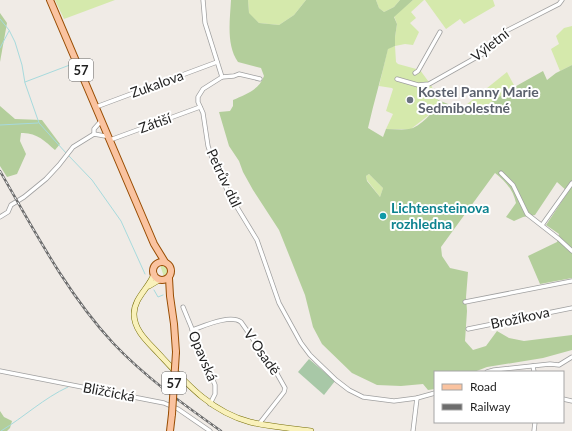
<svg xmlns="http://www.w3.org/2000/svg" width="572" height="431" viewBox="0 0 572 431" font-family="Lato,sans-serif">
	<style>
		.grass { fill: #d5e9ac }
		.forest { fill: #b3ce9b; fill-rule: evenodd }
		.cemetery { fill: #a8c8a7 }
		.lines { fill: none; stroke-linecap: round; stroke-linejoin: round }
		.stream { stroke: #a7dadd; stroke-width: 1 }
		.minor-casing { stroke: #a0a0a0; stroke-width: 5 }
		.secondary-casing { stroke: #766e06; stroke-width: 6 }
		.primary-casing { stroke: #984c02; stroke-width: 8 }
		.minor { stroke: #fff; stroke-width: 3.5 }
		.secondary { stroke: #f9f1bb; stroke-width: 5 }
		.primary { stroke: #fac3a0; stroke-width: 6 }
		.rail-casing { stroke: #6d6d6d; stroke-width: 2.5 }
		.rail { stroke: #fff; stroke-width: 1; stroke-dasharray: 3; stroke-linecap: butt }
		.primary-bridge-casing { stroke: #984c02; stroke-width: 8; stroke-linecap: butt }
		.primary-bridge { stroke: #fac3a0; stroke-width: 6 }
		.worship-dot { fill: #6b7280; stroke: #fff; stroke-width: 1.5 }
		.culture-dot { fill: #0f9aa8; stroke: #fff; stroke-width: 1.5 }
		.labels { text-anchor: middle; stroke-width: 4; stroke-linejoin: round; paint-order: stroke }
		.shield { fill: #fff; stroke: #626262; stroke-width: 1 }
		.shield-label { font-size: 13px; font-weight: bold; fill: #1f1f1f }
		.street-label { font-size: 14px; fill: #1f1f1f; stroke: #fff }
		.worship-label { font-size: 14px; font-weight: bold; fill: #5b616d; stroke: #fff; text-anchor: start }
		.culture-label { font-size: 14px; font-weight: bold; fill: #0d838f; stroke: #fff; text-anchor: start }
	</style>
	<rect width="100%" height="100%" fill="#f0ebe6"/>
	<g class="grass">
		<polygon points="55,0 115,0 64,19"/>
		<polygon points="248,0 306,0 294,15 279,25 259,23 249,14"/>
		<polygon points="376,0 400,0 394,7 384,12 379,8"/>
		<polygon points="413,0 424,0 411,12 416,18 410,23 419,32 413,45 405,44 395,46 396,62 398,64 420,70 431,85 438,100 437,105 434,111 411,129 386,129 393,114 386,111 393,89 392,88 379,86 388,48 395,46 395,37 397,24 394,16"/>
		<polygon points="425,0 493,0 495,6 464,24 460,19 446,29"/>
		<polygon points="572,26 572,65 560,71 551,49 559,44 556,36 564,28"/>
		<polygon points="507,72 515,87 482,108 464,113 461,109"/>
		<polygon points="369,174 383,188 380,197 367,180 366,176"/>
		<polygon points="160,265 165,265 168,269 168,273 164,277"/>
	</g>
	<g class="forest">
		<path d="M231,0H248L249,13L259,23L279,25L294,15L306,0H376L379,8L384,12L394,7L400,0H413L394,17L397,24L395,37V46L388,49C382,75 374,101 368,128L383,137L386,129C394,129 402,130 409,129C419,128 437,110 438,100L453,106L456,101L464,113L482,108L518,85L543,71L547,80L556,73L572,65V278L540,284L528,256L557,242L559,234L546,225L568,192L557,182L535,215L523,217L514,221L506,217L516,203C513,189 505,181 495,173L441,247L442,256L450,268L468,272L466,297L467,311L465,341L473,350L486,346L497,331L509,338L524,341L572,335V350L543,358L487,367L474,372H435V389L428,390L423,384L401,386L377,385L352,373L322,344L313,327L305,295L279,230L253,190L243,172L239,161L229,146L219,112L230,111L233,106V100C246,94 259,90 264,76L261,68L238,62C226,45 230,20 231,0ZM369,174L383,188L380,197L367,181L366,176Z"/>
		<polygon points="0,13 7,23 0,62"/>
		<path d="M0,106L15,119L42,120L60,144L55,150C45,141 36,132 21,133L20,141L26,154L17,174L7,177L0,166Z"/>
		<polygon points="0,411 4,417 12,421 10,428 7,431 0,431"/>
	</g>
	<polygon class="cemetery" points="309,359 335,381 324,395 298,372"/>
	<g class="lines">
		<g class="stream">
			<polyline points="0,19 9,30 15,42 22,65 25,83 39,123 66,153"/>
			<polyline points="0,48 9,31"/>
			<polyline points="25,82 75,63"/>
			<polyline points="0,125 38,123"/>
			<polyline points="68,155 92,180 121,221 145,274"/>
			<polyline points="154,290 158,297 163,295"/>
			<path d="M1,431C24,417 44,398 68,387"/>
		</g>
		<g class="minor-casing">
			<g id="minor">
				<polyline points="203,0 205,23 222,77 203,89 198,97 198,102 203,113 208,146 212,158 229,194 257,240 279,303 301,343 310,355 336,380 349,390 363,397 394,401 417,398 435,393"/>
				<polyline points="415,73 418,71 440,32"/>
				<polyline points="222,77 234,76 239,74 260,79"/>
				<polyline points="397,79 418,85 429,84 484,53 506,31 559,4 562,0"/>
				<polyline points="96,107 217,62"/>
				<polyline points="94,134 94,129 102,120"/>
				<polyline points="110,140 200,107"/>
				<polyline points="501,173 513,185 527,214 559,239 572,251"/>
				<polyline points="0,217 8,212 11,205 24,197 46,179 59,165 73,147 94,134 105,136 108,135"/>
				<polyline points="542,225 572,183"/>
				<polyline points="465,302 572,281"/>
				<polyline points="183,307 215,385 215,394 210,404"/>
				<polyline points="468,329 572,308"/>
				<path d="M192,330C204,326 230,314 241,322L276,372L285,388L284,392L259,424"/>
				<polyline points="533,366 534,372"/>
				<polyline points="0,371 164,403 178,409 210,431"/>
				<polyline points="487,372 494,370 550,364 559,365 572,357"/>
				<polyline points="563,399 572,401"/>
				<polyline points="413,431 417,398"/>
				<polyline points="534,431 535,422"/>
			</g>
		</g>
		<g class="secondary-casing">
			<g id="secondary">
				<path d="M154,274C149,288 134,298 134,314C134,331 149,343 159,354C186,383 211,412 250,422C270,427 291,428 311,431"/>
				<polyline points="149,286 159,280"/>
			</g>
		</g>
		<g class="primary-casing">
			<g id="primary">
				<polyline points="50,0 154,244 165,262"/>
				<circle cx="162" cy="271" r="9"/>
				<polyline points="169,278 170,296 174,324 176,352"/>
				<polyline points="170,431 172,414"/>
			</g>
		</g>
		<use href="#minor" class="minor"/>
		<use href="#secondary" class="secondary"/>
		<use href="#primary" class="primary"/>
		<g class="rail-casing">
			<path id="rail" d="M0,171C34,230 66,292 113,343C145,377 183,404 221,431"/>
		</g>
		<use href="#rail" class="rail"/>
		<g class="primary-bridge-casing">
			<polyline id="primary-bridge" points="172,414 176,352"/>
		</g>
		<use href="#primary-bridge" class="primary-bridge"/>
	</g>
	<circle class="worship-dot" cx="410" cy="100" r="4"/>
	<circle class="culture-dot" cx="383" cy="216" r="4"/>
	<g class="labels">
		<g class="shield">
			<rect x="69" y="59" width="24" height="22" rx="3"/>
			<rect x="162" y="372" width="24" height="22" rx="3"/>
		</g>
		<g class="shield-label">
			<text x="81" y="75">57</text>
			<text x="174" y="388">57</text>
		</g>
		<g class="street-label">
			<text transform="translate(490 45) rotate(-38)" y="5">Výletní</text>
			<text transform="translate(157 84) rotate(-20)" y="5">Zukalova</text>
			<text transform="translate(155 123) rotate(-20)" y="5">Zátiší</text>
			<text transform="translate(224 178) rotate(65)" y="5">Petrův důl</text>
			<text transform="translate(520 318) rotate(-12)" y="5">Brožíkova</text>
			<text transform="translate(262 352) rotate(55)" y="5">V Osadě</text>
			<text transform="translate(203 356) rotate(67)" y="5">Opavská</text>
			<text transform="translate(109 392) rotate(11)" y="5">Bližčická</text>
		</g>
		<g class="worship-label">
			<text x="418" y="97">Kostel Panny Marie<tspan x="418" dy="16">Sedmibolestné</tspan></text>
		</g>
		<g class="culture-label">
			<text x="391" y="213">Lichtensteinova<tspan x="391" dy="16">rozhledna</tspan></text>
		</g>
	</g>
	<rect x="434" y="371" width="130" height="52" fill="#ffffff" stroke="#a5a5a5"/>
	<rect x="442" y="384" width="20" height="6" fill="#fac3a0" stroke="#a5a5a5"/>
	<text x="470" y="391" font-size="12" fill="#1f1f1f">Road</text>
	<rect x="442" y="404" width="20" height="6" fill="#6d6d6d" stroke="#a5a5a5"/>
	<text x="470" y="411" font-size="12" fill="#1f1f1f">Railway</text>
</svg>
